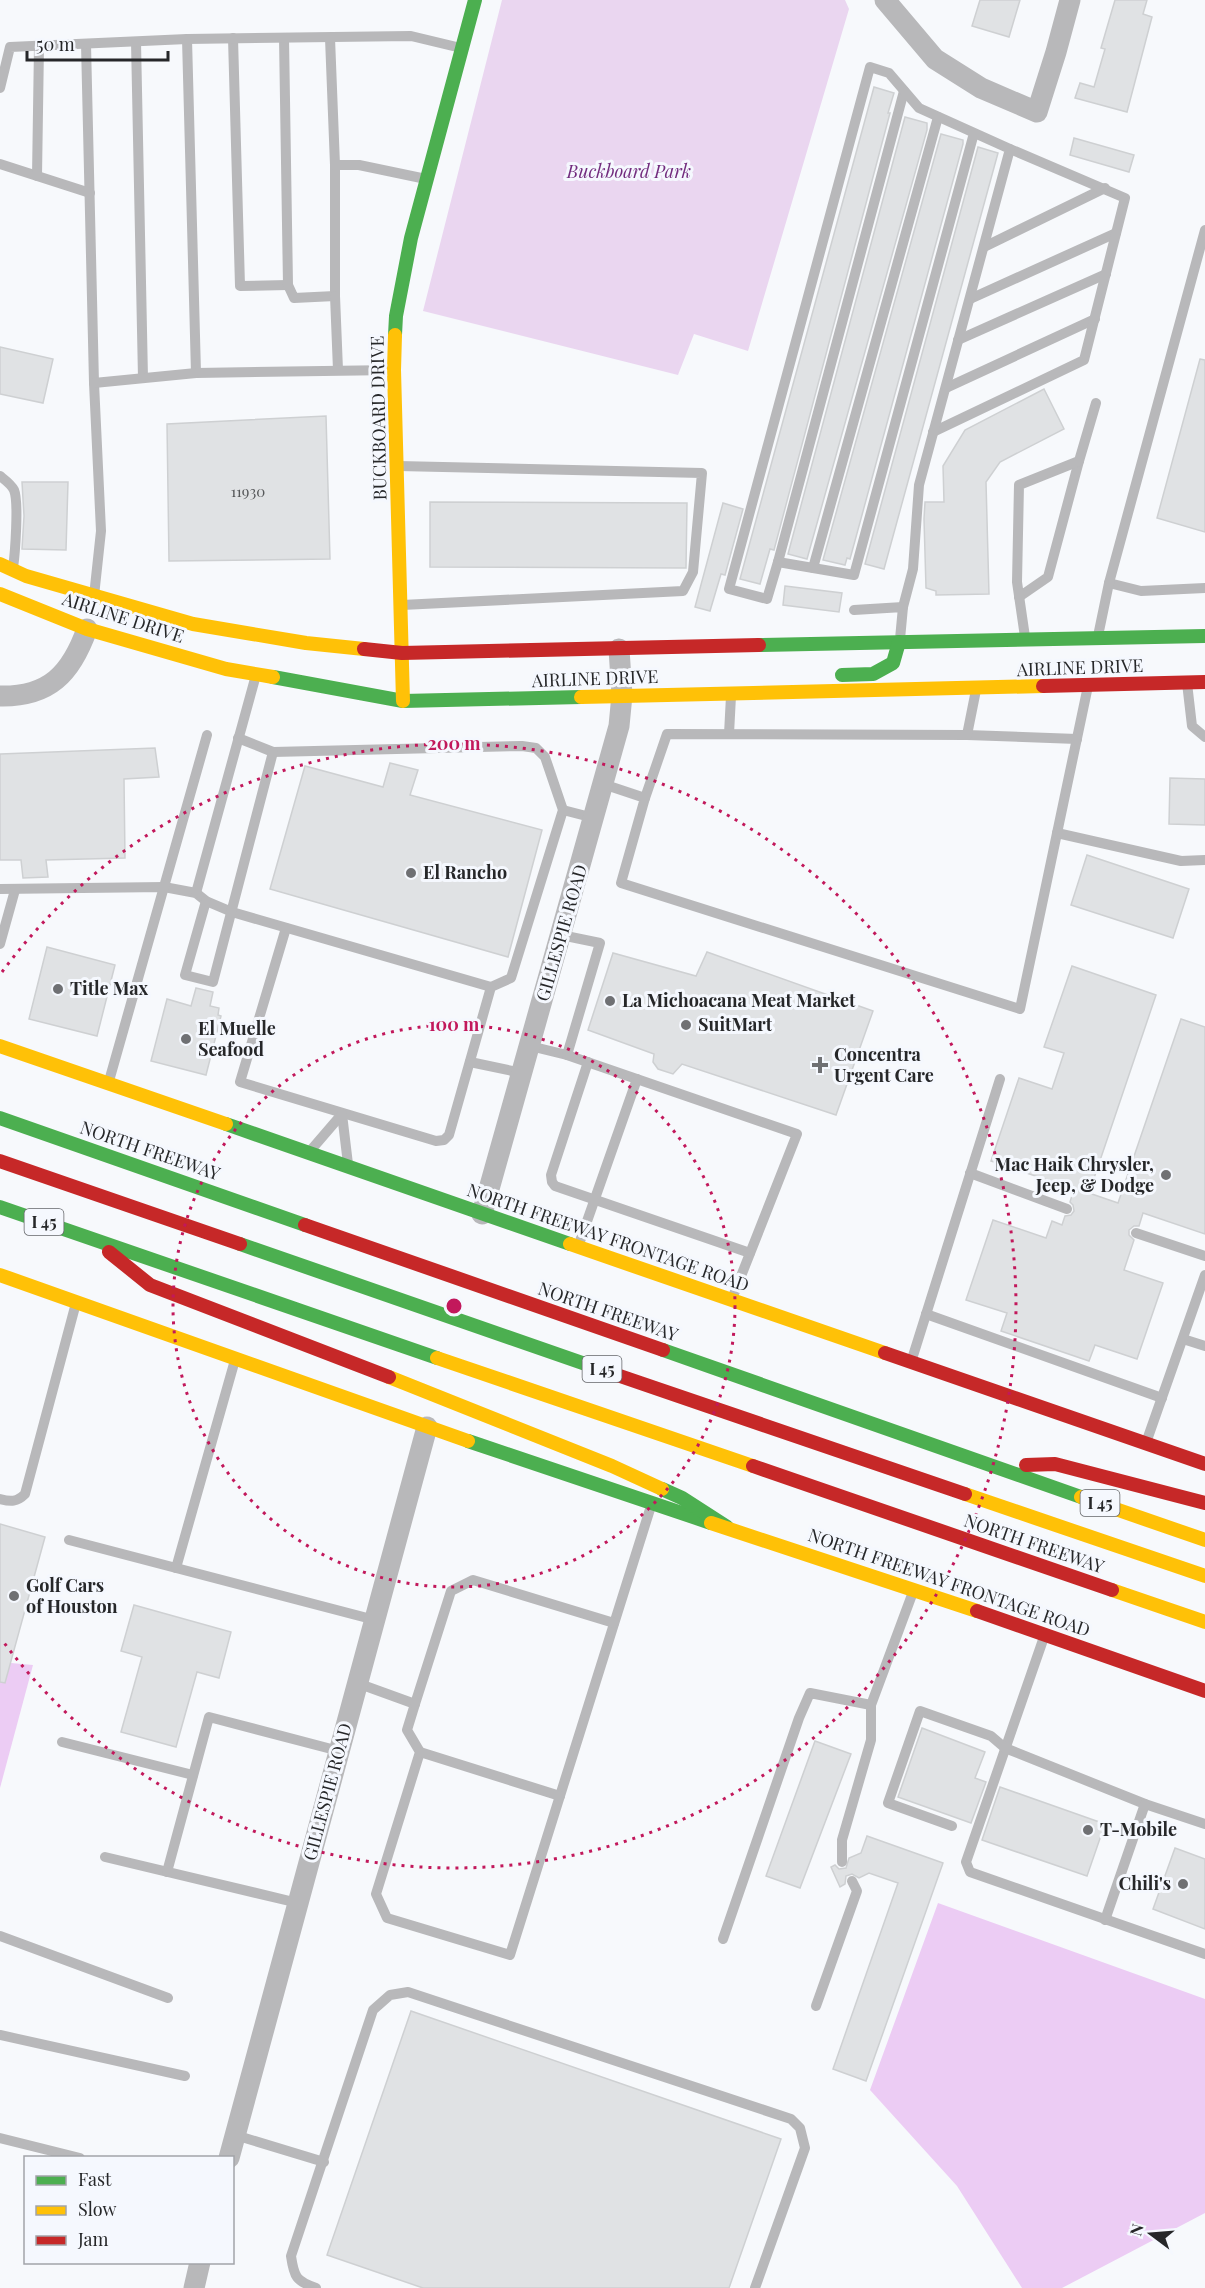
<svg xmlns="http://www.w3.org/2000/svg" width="1205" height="2288" viewBox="0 0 1205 2288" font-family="'Playfair Display',serif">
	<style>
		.green { fill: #ead6f0 }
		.forest { fill: #ecccf4 }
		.building { fill: #e0e2e4; stroke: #ced0d2; stroke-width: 1.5 }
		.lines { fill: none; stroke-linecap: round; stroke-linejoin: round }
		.lane { stroke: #b8b8ba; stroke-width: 10 }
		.street { stroke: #b8b8ba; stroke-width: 21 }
		.fast { stroke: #4caf50; stroke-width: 14 }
		.slow { stroke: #ffc107; stroke-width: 14 }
		.jam { stroke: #c62828; stroke-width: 14 }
		.ring { fill: none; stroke: #c2185b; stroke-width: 3; stroke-dasharray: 3 6 }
		.poi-dot { fill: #6f7073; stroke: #f5f8fe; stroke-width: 2 }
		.labels { text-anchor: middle; stroke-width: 6; stroke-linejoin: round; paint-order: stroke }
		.number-label { font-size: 15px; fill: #56585a }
		.shield { fill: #f5f8fe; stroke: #646669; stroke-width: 1.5 }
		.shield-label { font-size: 16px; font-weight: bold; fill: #262729 }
		.park-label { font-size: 18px; font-style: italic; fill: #722c7e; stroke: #f5f8fe }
		.street-label { font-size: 18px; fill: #262729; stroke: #f5f8fe }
		.poi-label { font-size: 18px; font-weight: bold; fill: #262729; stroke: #f5f8fe; text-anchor: start }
		.centre { fill: #c2185b; stroke: #f5f8fe; stroke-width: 3 }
		.ring-label { font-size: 18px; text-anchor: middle; font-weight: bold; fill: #c2185b; stroke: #f5f8fe; stroke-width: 6; stroke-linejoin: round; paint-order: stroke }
	</style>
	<rect width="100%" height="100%" fill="#f7f9fc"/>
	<polygon class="green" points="502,0 845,0 849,9 748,351 694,334 678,375 423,311"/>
	<g class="forest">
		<polygon points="0,1662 33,1665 0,1788"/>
		<polygon points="938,1903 1205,1999 1205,2213 1062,2288 1022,2288 957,2186 870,2090"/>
	</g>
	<g class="building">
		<polygon points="980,0 1020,0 1009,37 972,26"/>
		<polygon points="1115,0 1147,0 1143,14 1152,17 1127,112 1075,98 1080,83 1094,87 1105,49 1101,48"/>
		<polygon points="874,87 894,93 888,113 890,113 774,550 770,549 760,584 740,579"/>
		<polygon points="905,117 927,123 927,130 807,559 788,554"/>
		<polygon points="941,134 963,140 963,144 850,559 847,558 845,565 823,560"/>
		<polygon points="1074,138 1134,155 1129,172 1070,155"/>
		<polygon points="978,147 998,153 884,569 865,564"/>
		<polygon points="0,347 53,359 43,403 0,394"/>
		<polygon points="1200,359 1205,360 1205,532 1157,518"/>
		<polygon points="1044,389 1064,429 1000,462 986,482 989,594 936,595 936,591 926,588 924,519 925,502 944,502 943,466 965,430"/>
		<polygon points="326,416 330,559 169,561 167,424"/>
		<polygon points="22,482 68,482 66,550 22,549 24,516"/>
		<polygon points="430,502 687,503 686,568 430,567"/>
		<polygon points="723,503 743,509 725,575 721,574 710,611 695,607"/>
		<polygon points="785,586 842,593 839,612 783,605"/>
		<polygon points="155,748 159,777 124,779 125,858 46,860 48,877 23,878 21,860 0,860 0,754"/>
		<polygon points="390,763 418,770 410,795 542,830 508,957 270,889 305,766 383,787"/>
		<polygon points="1170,778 1205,779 1205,825 1169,824"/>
		<polygon points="1087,855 1189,889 1173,938 1071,905"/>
		<polygon points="47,947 115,965 97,1036 29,1019"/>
		<polygon points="707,952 873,1011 836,1115 682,1064 673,1074 658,1069 653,1062 654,1054 588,1030 613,953 696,976"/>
		<polygon points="1072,966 1156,995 1089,1193 1118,1203 1181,1019 1205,1027 1205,1234 1143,1213 1139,1226 1134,1226 1129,1230 1129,1235 1134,1240 1124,1270 1163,1283 1137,1359 1095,1345 1089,1361 1001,1331 1007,1313 966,1300 993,1220 1046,1238 1052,1221 1062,1225 1065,1216 1071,1215 1074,1211 1073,1205 1070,1202 1074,1189 991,1161 1019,1078 1052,1089 1064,1053 1044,1047"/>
		<polygon points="196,988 213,992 210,1006 219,1008 218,1015 221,1016 206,1075 151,1061 167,999 191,1006"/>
		<polygon points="0,1524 45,1537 5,1683 0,1682"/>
		<polygon points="134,1605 231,1632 219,1678 197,1672 176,1747 121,1732 142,1657 121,1651"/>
		<polygon points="922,1728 985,1752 975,1778 986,1782 971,1823 898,1797"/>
		<polygon points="815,1741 851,1754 800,1888 766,1876"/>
		<polygon points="1000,1787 1105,1824 1087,1876 982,1840"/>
		<polygon points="867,1836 943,1863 866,2081 833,2069 898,1883 869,1873 859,1878 852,1874 846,1876 845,1884 840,1887 831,1867 835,1865 839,1869 846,1868 849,1858 861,1853"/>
		<polygon points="1175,1848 1205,1859 1205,1929 1153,1909"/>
		<polygon points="411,2011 781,2139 729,2288 423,2288 327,2255"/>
	</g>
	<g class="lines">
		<g class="lane">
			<polyline points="233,38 240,286 288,285"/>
			<polyline points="284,38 288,285 294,298 335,296 335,165 330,38"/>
			<polyline points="187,39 196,373"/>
			<polyline points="136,42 143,378"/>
			<polyline points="86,44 94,383 101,531 94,596"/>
			<polyline points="0,88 10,47 187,39 411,36 461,48"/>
			<polyline points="0,164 90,193"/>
			<polyline points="335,165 359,165 426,179"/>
			<polyline points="37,176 39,46"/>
			<polyline points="984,247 1105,188"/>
			<polyline points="335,296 338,370"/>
			<polyline points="970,299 1116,233"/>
			<polyline points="958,340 1106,274"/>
			<polyline points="94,383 196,373 393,370"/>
			<polyline points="946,388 1095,319"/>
			<polyline points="933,432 1084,360 1125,198 1010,149"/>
			<polyline points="398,466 702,473 693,572 683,591 402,605"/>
			<path d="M0,476C5,480 11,484 14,490C19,502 15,554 13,568"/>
			<polyline points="778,562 904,91"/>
			<polyline points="813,568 938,117"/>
			<polyline points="1109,583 1141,591 1205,588"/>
			<polyline points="1019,597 1048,577 1079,461"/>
			<polyline points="903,607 913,569 919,485 1010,149 919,108 889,73 870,67 729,589 767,599 778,562 854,575 974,133"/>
			<polyline points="854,610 903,607 900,639"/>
			<polyline points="1098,636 1109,583 1205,230"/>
			<polyline points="1025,637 1017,582 1019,485 1079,461 1096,403"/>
			<polyline points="1187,683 1192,726 1205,737"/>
			<polyline points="729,734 731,696"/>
			<polyline points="967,735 1077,739"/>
			<polyline points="238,738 273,752 522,746 536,748 545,757 563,810 511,978 491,987 449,1135 444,1140 436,1141 240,1082 286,928"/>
			<polyline points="603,784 645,798 621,883 1020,1009 1088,686"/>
			<polyline points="645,798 667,734 967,735 976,690"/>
			<polyline points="563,810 594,818"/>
			<polyline points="1057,833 1181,861 1205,860"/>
			<polyline points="0,889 164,887 196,893 206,901 232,912 491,987"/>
			<polyline points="196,893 256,675"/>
			<polyline points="206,901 185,975 213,982 273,752"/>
			<polyline points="0,944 15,890"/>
			<polyline points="530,1046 567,1055 600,943 561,935"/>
			<polyline points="567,1055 797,1134 732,1299"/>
			<polyline points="470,1062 522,1073"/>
			<polyline points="588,1062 551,1175 552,1182 555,1186 750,1253"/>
			<polyline points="109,1081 207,735"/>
			<polyline points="342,1114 348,1164"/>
			<polyline points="311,1150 342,1114"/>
			<polyline points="970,1173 1067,1209"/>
			<polyline points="1136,1233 1205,1256"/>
			<polyline points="579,1244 637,1079"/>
			<polyline points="926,1314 1162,1398"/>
			<polyline points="1183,1339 1205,1346"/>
			<polyline points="912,1359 1000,1079"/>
			<polyline points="1147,1440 1205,1275"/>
			<path d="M0,1499C11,1502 17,1502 25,1494L76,1303"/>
			<polyline points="69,1540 375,1620"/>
			<polyline points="176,1568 235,1360"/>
			<polyline points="1044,1637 966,1862 970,1872 1205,1954"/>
			<polyline points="357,1683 415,1704 407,1730 420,1752 376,1894 387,1918 510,1955 651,1506"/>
			<polyline points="415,1704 451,1591 473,1580 614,1623"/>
			<polyline points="62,1742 193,1775"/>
			<polyline points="420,1752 560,1796"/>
			<polyline points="952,1826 888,1803 920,1711 991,1736 1005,1748 1145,1804 1205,1824"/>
			<polyline points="105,1857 298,1903"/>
			<polyline points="842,1862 842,1840 871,1740 871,1705"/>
			<polyline points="167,1872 209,1717 339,1751"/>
			<polyline points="1105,1920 1145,1804"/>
			<polyline points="0,1936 168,1998"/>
			<polyline points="723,1939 799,1718 810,1693 871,1705 913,1592"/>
			<polyline points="816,2006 857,1891 852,1881"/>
			<polyline points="0,2035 185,2076"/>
			<polyline points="235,2135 324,2162"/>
			<polyline points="0,2138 80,2158"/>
			<path d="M316,2288C296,2281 294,2277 291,2256L373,2010L390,1995L408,1992L791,2119L800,2128L805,2148L755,2288"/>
		</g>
		<g class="street">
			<polyline points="885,0 935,59 981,88 1037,112 1056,52 1070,0"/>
			<path d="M0,696C49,697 71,674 87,629"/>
			<polyline points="482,1214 619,726 622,695 619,649"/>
			<polyline points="229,2158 427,1427"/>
			<polyline points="194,2288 200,2262"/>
		</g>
		<g class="fast">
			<polyline points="395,335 396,316 411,238 475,0"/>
			<polyline points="759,645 1205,636"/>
			<polyline points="842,675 873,674 893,663 899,642"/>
			<polyline points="273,677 403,701 581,697"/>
			<polyline points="0,1118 305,1225"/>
			<polyline points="226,1124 570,1244"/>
			<polyline points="0,1207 437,1358"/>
			<polyline points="240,1244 617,1375"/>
			<polyline points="663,1350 1081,1497"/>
			<polyline points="468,1441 711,1523"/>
			<polyline points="662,1489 682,1498 727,1527"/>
		</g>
		<g class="slow">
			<polyline points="395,335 394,370 403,701"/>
			<polyline points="0,564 26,576 193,624 306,643 364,649"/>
			<polyline points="0,594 87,629 226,669 273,677"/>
			<polyline points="581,697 1043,686"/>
			<polyline points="0,1046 226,1124"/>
			<polyline points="570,1244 885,1353"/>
			<polyline points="0,1275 468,1441"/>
			<polyline points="437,1358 753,1466"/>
			<polyline points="389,1377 612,1466 662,1489"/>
			<polyline points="965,1494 1205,1576"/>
			<polyline points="1081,1497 1205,1540"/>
			<polyline points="711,1523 977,1611"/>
			<polyline points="1112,1590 1205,1622"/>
		</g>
		<g class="jam">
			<polyline points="364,649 402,653 759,645"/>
			<polyline points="1043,686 1205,682"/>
			<polyline points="0,1161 240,1244"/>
			<polyline points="305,1225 663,1350"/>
			<polyline points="109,1252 150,1285 389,1377"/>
			<polyline points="885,1353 1205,1464"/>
			<polyline points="617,1375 965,1494"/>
			<polyline points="1026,1465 1055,1464 1205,1503"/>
			<polyline points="753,1466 1112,1590"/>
			<polyline points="977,1611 1205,1691"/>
		</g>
	</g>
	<g class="ring">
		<circle cx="454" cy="1306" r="281"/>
		<path d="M2 972A562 562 0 1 1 2 1640"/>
	</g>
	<g class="poi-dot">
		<circle cx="411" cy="873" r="6"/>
		<circle cx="58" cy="989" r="6"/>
		<circle cx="610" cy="1001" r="6"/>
		<circle cx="686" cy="1025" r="6"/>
		<circle cx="186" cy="1039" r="6"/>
		<path d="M817 1056h6v6h6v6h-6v6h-6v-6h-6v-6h6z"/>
		<circle cx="1166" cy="1175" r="6"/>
		<circle cx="14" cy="1596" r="6"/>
		<circle cx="1088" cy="1830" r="6"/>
		<circle cx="1183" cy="1884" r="6"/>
	</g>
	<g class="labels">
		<g class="number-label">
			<text x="248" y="497">11930</text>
		</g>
		<g class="shield">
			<rect x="24.5" y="1209" width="39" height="26" rx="4.5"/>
			<rect x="582.5" y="1356" width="39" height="26" rx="4.5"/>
			<rect x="1080.5" y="1490" width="39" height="26" rx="4.5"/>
		</g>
		<g class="shield-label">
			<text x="44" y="1228">I 45</text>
			<text x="602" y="1375">I 45</text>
			<text x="1100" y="1509">I 45</text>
		</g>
		<g class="park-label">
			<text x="629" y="178">Buckboard Park</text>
		</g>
		<g class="street-label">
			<text transform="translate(379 418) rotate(-91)" y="6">BUCKBOARD DRIVE</text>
			<text transform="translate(123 618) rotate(18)" y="6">AIRLINE DRIVE</text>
			<text transform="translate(1080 668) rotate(-2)" y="6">AIRLINE DRIVE</text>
			<text transform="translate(595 679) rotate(-2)" y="6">AIRLINE DRIVE</text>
			<text transform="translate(562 933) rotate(-74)" y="6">GILLESPIE ROAD</text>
			<text transform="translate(150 1151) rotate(19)" y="6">NORTH FREEWAY</text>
			<text transform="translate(608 1238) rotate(19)" y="6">NORTH FREEWAY FRONTAGE ROAD</text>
			<text transform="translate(608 1312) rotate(19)" y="6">NORTH FREEWAY</text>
			<text transform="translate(1034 1544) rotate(19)" y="6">NORTH FREEWAY</text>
			<text transform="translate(949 1583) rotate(19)" y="6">NORTH FREEWAY FRONTAGE ROAD</text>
			<text transform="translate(328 1792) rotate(-75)" y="6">GILLESPIE ROAD</text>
		</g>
		<g class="poi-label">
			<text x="423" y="879">El Rancho</text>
			<text x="70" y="995">Title Max</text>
			<text x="622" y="1007">La Michoacana Meat Market</text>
			<text x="698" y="1031">SuitMart</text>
			<text x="198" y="1035">El Muelle<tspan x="198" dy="21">Seafood</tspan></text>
			<text x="834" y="1061">Concentra<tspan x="834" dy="21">Urgent Care</tspan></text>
			<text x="1154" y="1171" text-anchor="end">Mac Haik Chrysler,<tspan x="1154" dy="21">Jeep, &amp; Dodge</tspan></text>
			<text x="26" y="1592">Golf Cars<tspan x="26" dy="21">of Houston</tspan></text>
			<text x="1100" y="1836">T-Mobile</text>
			<text x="1171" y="1890" text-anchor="end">Chili's</text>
		</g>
	</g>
	<circle cx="454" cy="1306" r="9" class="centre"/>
	<g class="ring-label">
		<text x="454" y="750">200 m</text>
		<text x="454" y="1031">100 m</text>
	</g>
	<rect x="24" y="2156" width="210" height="108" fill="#f5f8fe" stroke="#a2a4a9" stroke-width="1.5"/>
	<rect x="36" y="2176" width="30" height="9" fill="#4caf50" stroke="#a2a4a9" stroke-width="1.5"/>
	<text x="78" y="2186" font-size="18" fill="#262729">Fast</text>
	<rect x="36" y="2206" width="30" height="9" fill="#ffc107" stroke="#a2a4a9" stroke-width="1.5"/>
	<text x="78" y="2216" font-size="18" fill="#262729">Slow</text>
	<rect x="36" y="2236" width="30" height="9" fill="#c62828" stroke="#a2a4a9" stroke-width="1.5"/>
	<text x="78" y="2246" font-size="18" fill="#262729">Jam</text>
	<g transform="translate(1151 2234) rotate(286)" stroke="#f5f8fe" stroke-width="4.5" paint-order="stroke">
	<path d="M0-4.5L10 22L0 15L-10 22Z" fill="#262729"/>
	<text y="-9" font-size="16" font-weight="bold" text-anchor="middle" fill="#262729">N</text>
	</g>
	<path d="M27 51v9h141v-9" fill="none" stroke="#262729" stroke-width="3"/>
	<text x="36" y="51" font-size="18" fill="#262729" stroke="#f5f8fe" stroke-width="4.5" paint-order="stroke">50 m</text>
</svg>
